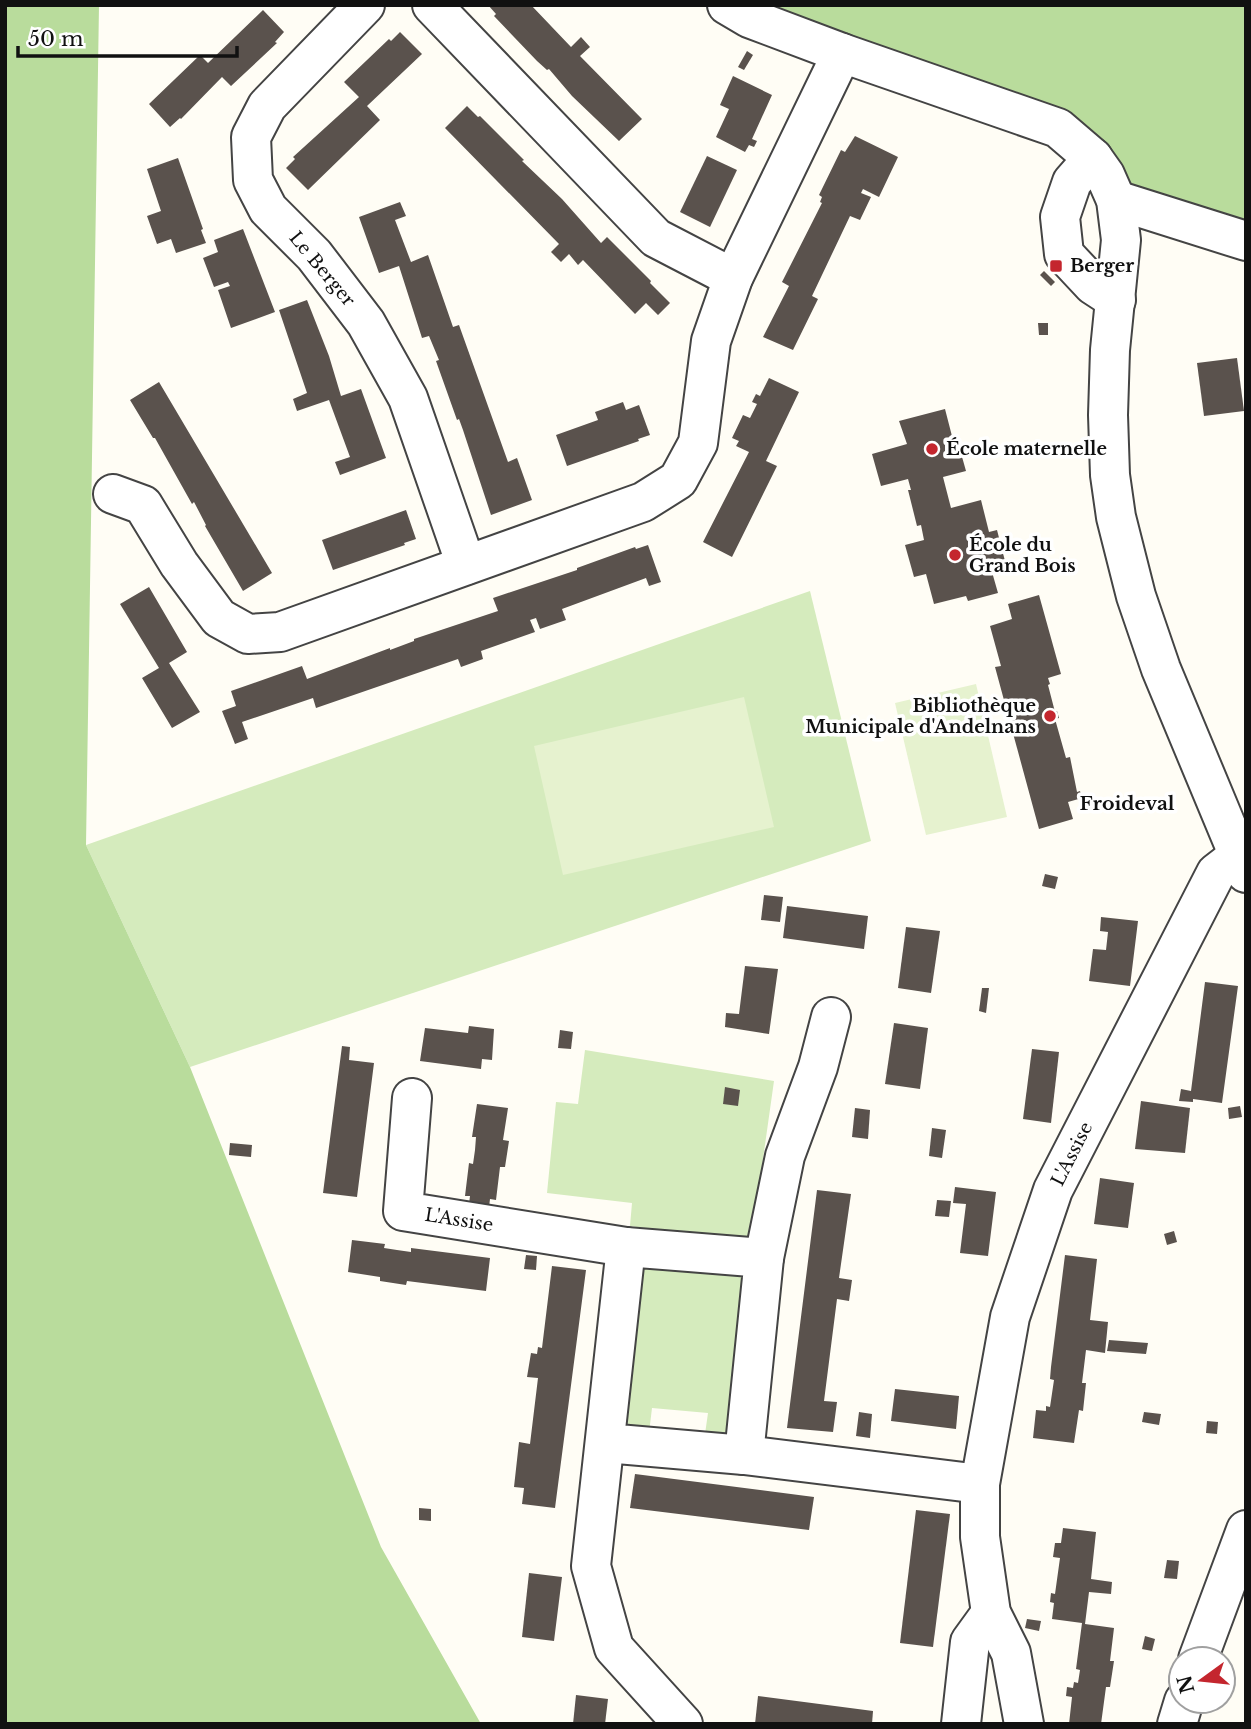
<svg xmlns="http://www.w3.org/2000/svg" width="1251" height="1729" viewBox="0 0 1251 1729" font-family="'Libre Baskerville',serif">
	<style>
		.green { fill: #d5ebbd }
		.forest { fill: #b9dc9c }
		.pitch { fill: #e6f2cf }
		.building { fill: #5a524d }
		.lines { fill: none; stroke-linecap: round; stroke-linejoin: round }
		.minor-casing { stroke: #444; stroke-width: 42 }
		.minor { stroke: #fff; stroke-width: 38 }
		.poi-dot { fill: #c4262e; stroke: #fff; stroke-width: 2.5 }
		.labels { text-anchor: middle; stroke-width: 7; stroke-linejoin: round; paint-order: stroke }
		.poi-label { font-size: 18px; font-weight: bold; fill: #111; stroke: #fff; text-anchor: start }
		.street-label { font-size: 18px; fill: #111; stroke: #fff }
		.neighbourhood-label { font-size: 19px; font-weight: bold; fill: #111; stroke: #fff }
	</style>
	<rect width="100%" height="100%" fill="#fffdf5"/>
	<g class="green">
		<polygon points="810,591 871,841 190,1067 86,845"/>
		<polygon points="585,1050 774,1081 751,1244 630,1226 632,1203 547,1193 556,1102 578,1104"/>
		<polygon points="636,1262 752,1272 733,1445 704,1441 708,1413 652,1408 649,1433 620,1428"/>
	</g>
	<g class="forest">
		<polygon points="5,5 99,5 86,845 190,1067 381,1547 481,1724 5,1724"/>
		<polygon points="707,5 1246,5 1246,253 1097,196 1048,140 783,48"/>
	</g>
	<g class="pitch">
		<polygon points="976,684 1007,817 926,835 895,703"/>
		<polygon points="744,697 774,827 563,875 534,746"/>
	</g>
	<g class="building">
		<polygon points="488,5 531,5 571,47 581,37 590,47 580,56 642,119 619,141 572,96 549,69 547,70 537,61 494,16 496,14"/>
		<polygon points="263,10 284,32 275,42 277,43 231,86 222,77 181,119 180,118 170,127 149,104 200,55 208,63"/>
		<polygon points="400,32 422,54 367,106 380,120 308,190 286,168 295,159 293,157 359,97 344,82 389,39 391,41"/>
		<polygon points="747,51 753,55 744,70 738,67"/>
		<polygon points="733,76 772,95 752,139 757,141 754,147 749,145 745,152 716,137 729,109 720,105"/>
		<polygon points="467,106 478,117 480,116 524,160 522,161 562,199 601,243 607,237 651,281 650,283 670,303 658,315 646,303 635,314 583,260 578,265 569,254 561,262 551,252 559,244 445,128"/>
		<polygon points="855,136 898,157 879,197 863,189 861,193 871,197 860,220 850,216 812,296 818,299 793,350 763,337 789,286 782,282 822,203 820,202 822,197 819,195 841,150 845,152"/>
		<polygon points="707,156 737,170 710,227 680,212"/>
		<polygon points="178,158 203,229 201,230 206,243 176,253 171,239 157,244 147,216 161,211 147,169"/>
		<polygon points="400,202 406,216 395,220 411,262 428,255 453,327 459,325 508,462 517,458 532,500 491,515 463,430 459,419 457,420 436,361 439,360 429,336 422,338 399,266 379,273 359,217"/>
		<polygon points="243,229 275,312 231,328 218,290 230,286 228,282 214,287 203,258 218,252 214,240"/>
		<polygon points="1044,271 1055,282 1051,286 1040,275"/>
		<polygon points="307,300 329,356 341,396 361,389 386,458 340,475 335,462 350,457 329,400 297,411 293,399 307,393 279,310"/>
		<polygon points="1038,323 1048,323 1048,335 1039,335"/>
		<polygon points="1237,358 1244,411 1204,416 1197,363"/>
		<polygon points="769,378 799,392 766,461 777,466 732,557 703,542 749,452 736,446 739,441 732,438 743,415 750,418 757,404 752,402 756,394 760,396"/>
		<polygon points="159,382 272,573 243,591 205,526 206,525 194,502 192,504 155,438 153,438 130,400"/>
		<polygon points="623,402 626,410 639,405 650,435 638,439 639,441 567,466 556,435 598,420 595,412"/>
		<polygon points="945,409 953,440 957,439 966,471 943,477 951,508 981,500 989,532 997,530 1005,561 990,565 998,593 968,601 966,596 934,604 926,574 914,577 905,545 924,540 921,525 917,526 908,490 911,490 908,479 881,486 872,454 907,444 899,421"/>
		<polygon points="406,510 416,539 404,543 405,545 333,570 322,540"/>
		<polygon points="648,545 661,582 649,586 646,578 562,609 566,620 540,629 536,618 530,620 535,632 481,651 483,659 461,667 458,659 316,708 313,698 242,722 248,739 235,744 222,711 236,706 231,691 302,666 307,679 390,648 390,650 414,641 414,639 498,611 493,598 577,570 577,568 635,547 636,549"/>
		<polygon points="149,587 187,652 169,663 200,712 172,728 142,678 159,668 120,604"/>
		<polygon points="1039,595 1061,674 1048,678 1050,684 1048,685 1055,712 1057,711 1059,718 1055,719 1066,758 1070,757 1077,792 1080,791 1082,798 1068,802 1073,819 1039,829 995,667 1001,666 990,626 1012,619 1008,604"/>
		<polygon points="1045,874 1058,877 1055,889 1042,886"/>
		<polygon points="764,895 783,897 780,922 761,920"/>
		<polygon points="787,906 868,916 864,949 783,938"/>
		<polygon points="1101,917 1138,921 1130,986 1089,981 1093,949 1106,950 1108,932 1100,931"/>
		<polygon points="906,927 940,931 931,993 898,988"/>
		<polygon points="745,966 778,969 769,1034 725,1027 726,1013 739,1014"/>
		<polygon points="1205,982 1238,986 1222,1103 1193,1099 1193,1102 1179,1101 1181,1089 1191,1091"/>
		<polygon points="982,988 989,988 986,1013 979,1011"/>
		<polygon points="894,1023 928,1028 920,1089 885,1084"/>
		<polygon points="469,1026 494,1029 492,1060 482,1059 481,1069 420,1061 425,1028 468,1033"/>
		<polygon points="560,1030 573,1032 571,1049 558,1048"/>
		<polygon points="342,1046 350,1047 349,1060 374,1063 357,1197 323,1193"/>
		<polygon points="1032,1049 1059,1052 1051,1123 1023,1119"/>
		<polygon points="725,1087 740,1090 738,1106 723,1104"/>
		<polygon points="1141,1101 1190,1108 1185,1153 1135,1149"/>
		<polygon points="477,1104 508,1108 503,1140 509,1141 505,1167 500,1167 496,1200 490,1199 488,1215 468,1212 470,1196 465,1196 469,1163 473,1164 475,1150 476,1137 472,1137"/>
		<polygon points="1240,1106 1242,1117 1229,1119 1228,1108"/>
		<polygon points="855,1108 870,1110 868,1139 852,1137"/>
		<polygon points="932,1128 946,1130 942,1158 929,1156"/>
		<polygon points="230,1143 252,1145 251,1157 229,1155"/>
		<polygon points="1100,1178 1134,1183 1128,1228 1094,1224"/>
		<polygon points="955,1187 996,1192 988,1256 960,1253 966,1204 953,1203"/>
		<polygon points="817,1190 851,1194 839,1278 852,1280 849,1301 837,1299 824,1401 837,1402 833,1432 787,1428"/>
		<polygon points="937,1200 951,1201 949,1217 935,1216"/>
		<polygon points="1174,1231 1177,1242 1167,1245 1164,1234"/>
		<polygon points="352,1240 385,1244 384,1248 397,1250 411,1252 411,1248 490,1258 486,1291 407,1281 406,1285 380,1281 380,1277 348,1272"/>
		<polygon points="526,1255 537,1256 536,1270 524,1269"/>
		<polygon points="1065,1255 1097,1259 1090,1320 1108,1322 1105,1353 1086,1350 1082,1383 1086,1383 1083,1411 1079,1410 1074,1443 1033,1438 1036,1410 1046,1411 1046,1406 1050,1407 1054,1380 1050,1379 1051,1367"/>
		<polygon points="552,1266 586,1270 555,1508 522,1504 524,1488 514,1487 519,1442 530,1444 538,1378 527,1377 531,1353 537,1354 538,1347 542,1348"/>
		<polygon points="1109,1340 1148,1343 1146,1354 1107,1351"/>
		<polygon points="895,1389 959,1396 956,1429 891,1421"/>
		<polygon points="859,1412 872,1414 870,1438 856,1436"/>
		<polygon points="1144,1412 1161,1414 1159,1425 1142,1422"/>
		<polygon points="1207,1421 1218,1422 1217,1434 1206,1433"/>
		<polygon points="635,1474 814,1497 809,1530 630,1508"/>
		<polygon points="419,1508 431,1509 431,1521 419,1520"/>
		<polygon points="916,1510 950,1514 933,1647 900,1643"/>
		<polygon points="1063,1528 1096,1532 1091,1579 1112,1582 1111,1594 1089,1592 1085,1624 1114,1628 1110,1661 1114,1661 1110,1687 1106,1687 1101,1724 1069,1724 1072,1697 1066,1696 1067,1687 1073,1688 1074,1682 1078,1683 1080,1670 1076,1669 1082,1623 1052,1619 1054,1603 1050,1602 1051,1593 1055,1594 1060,1558 1053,1557 1055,1543 1061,1543"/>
		<polygon points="1167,1560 1179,1561 1177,1579 1164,1578"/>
		<polygon points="529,1573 562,1577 554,1641 522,1637"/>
		<polygon points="1027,1619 1041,1621 1039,1631 1025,1628"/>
		<polygon points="1145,1636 1155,1639 1152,1651 1142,1649"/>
		<polygon points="576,1695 608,1699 605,1724 573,1724"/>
		<polygon points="758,1696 873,1711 872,1724 755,1724"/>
	</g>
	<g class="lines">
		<g class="minor-casing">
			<g id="minor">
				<polyline points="365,5 267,106 251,137 253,180 268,209 314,255 366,323 408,398 466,565"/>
				<polyline points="432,5 656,238 733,278"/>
				<polyline points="727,5 749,18 842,53 1058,128 1093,158 1105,175 1116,200 1121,240 1110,350 1108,415 1110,475 1116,517 1136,596 1161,669 1246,873"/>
				<polyline points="1093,158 1072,182 1060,217 1064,254 1093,285 1116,300"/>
				<polyline points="1116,200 1246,241"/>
				<polyline points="113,494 143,505 179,564 219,618 248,634 280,632 643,502 678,480 698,443 711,341 733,278 842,53"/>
				<polyline points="412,1098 403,1211 626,1247"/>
				<polyline points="764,1258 785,1156 818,1067 831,1017"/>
				<polyline points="606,1443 744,1455 764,1258 626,1247 591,1566 614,1648 683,1724"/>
				<polyline points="744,1455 980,1484 980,1537 991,1613 1011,1653 1024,1724"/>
				<polyline points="980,1484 1010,1317 1053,1190 1216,873 1238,856"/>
				<polyline points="1198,1659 1246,1530"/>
				<polyline points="961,1724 970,1642 991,1613"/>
				<polyline points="1177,1724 1184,1701"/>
			</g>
		</g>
		<use href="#minor" class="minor"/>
	</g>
	<g class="poi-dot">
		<rect x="1049" y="259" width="14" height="14" rx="3.5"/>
		<circle cx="932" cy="449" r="7"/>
		<circle cx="955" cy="555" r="7"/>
		<circle cx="1050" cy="716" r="7"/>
	</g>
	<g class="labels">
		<g class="poi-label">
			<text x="1070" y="272">Berger</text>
			<text x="946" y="455">École maternelle</text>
			<text x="969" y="551">École du<tspan x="969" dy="21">Grand Bois</tspan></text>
			<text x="1036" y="712" text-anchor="end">Bibliothèque<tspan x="1036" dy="21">Municipale d'Andelnans</tspan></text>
		</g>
		<g class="street-label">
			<text transform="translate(322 269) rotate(50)" y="6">Le Berger</text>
			<text transform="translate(1072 1154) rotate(-63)" y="6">L'Assise</text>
			<text transform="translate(459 1220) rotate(9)" y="6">L'Assise</text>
		</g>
		<g class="neighbourhood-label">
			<text x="1127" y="810">Froideval</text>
		</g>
	</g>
	<rect width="1251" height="1729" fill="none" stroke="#111111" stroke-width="14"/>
	<g transform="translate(1202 1680) rotate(255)"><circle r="33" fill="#ffffff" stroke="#a0a0a0" stroke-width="2"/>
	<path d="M0-5L12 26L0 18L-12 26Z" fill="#c4262e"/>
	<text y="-10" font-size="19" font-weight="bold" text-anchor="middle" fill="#111111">N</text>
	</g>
	<path d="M18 46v10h219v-10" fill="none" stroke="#111111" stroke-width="3.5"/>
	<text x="28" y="46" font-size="21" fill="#111111" stroke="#ffffff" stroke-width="5" paint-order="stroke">50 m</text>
</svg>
